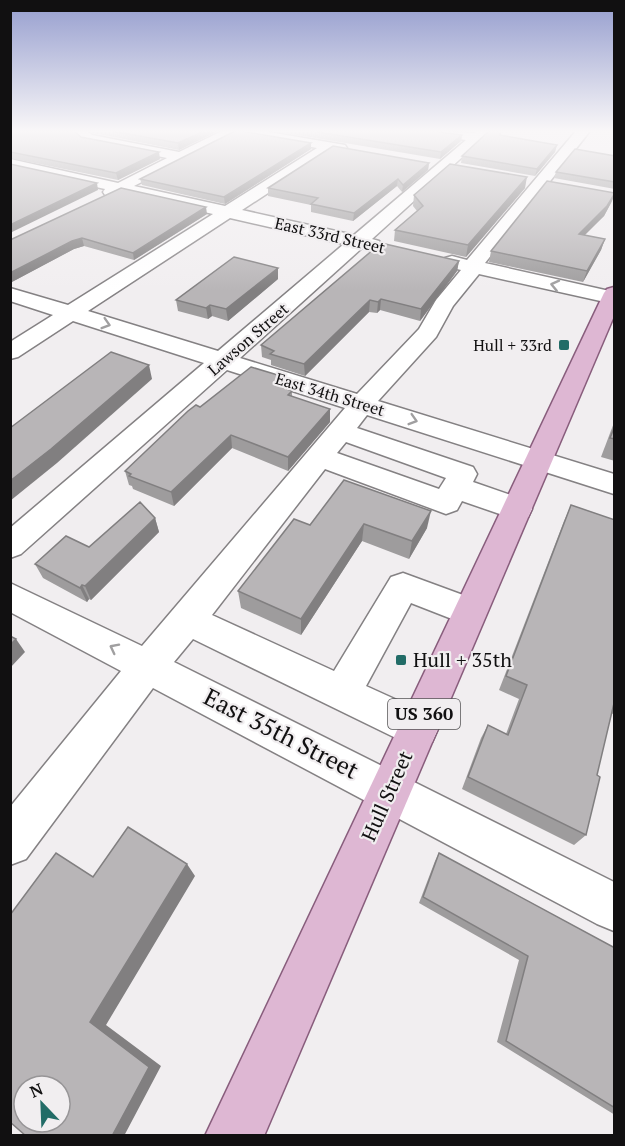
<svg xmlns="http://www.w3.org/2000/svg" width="625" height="1146" viewBox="0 0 625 1146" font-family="'PT Serif',serif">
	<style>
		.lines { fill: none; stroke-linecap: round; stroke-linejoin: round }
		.minor-casing { stroke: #848183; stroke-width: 3 }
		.major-casing { stroke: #885d7c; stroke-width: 3 }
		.minor { fill: #fff; fill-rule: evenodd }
		.major { fill: #deb7d3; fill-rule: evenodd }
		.wall { fill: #9e9c9d }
		.shaded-wall { fill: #817f80 }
		.building { fill: #b8b5b7; stroke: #817f80; stroke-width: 1.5; fill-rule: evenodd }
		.oneway { stroke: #a09fa0 }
		.poi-dot { fill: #226c67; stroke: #f1eef0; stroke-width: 2 }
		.labels { text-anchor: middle; stroke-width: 4.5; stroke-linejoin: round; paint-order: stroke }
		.far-street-label { font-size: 16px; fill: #111011; stroke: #f1eef0 }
		.far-poi-label { font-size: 16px; fill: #111011; stroke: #f1eef0; text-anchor: end }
		.shield { fill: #f1eef0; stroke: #545354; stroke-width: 1.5 }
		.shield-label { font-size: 18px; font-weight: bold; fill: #111011 }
		.poi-label { font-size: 20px; fill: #111011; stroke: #f1eef0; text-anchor: start }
		.street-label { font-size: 20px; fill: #111011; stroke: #f1eef0 }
		.near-street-label { font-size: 24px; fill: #111011; stroke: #f1eef0 }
	</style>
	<rect width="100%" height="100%" fill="#f1eef0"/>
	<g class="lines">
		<g class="minor-casing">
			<path id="minor" d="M73,131H87L92,135L179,152L222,131H263L345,145L347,148L345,151H332L242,210L354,235L466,140L432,135L426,131L474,133L477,131H491L372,239L379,241L382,245L379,249L373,251L362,248L240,358L357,394L419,329L436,300L461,270L445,266L442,262L445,258L452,256L467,260L576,131H590L485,263L614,292V304L479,274L453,306L436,337L378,401L614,474V494L367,415L357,428L473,467L477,474L473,482L528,501L532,509L528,517L517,520L462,501L457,510L446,514L325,469L212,615L334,671L391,577L403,573L482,602L487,612L482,622L470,626L411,603L366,686L432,716L438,729L432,742L418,748L404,742L193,639L174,662L614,882V931L597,924L153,688L26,859L10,865V807L121,671L10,612V583L142,646L345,408L227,370L21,554L10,558V528L204,363L73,321L18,357L10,359V342L53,315L10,301V288L68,305L213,214L121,193L111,197L105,195L103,192L105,189L10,168V159L118,183L167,158L83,141ZM237,133L317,148L225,206L134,186ZM230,218L344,244L218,351L88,311ZM346,442L446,478L439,489L337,453Z"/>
		</g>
		<g class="major-casing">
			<polygon id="major" points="614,287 614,316 264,1136 205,1136 604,293 607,289"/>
		</g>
		<use href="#minor" class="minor"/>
		<use href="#major" class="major"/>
	</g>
	<g class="wall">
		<polygon points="10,131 81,137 160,159 118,180 10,158"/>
		<polygon points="90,131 218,131 179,150 93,133"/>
		<polygon points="274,131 432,131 462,135 461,141 440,159"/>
		<polygon points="500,135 557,145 555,152 535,176 461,163 462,156"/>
		<polygon points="311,143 311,149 225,204 142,185 140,179"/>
		<polygon points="615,156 615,189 554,178 556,172"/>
		<polygon points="429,163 428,170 402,192 397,186 353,221 311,212 311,205 268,196 268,188"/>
		<polygon points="525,188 466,257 394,241 395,230 417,211 413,206 414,195"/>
		<polygon points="615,194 611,203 604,216 584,235 605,239 601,250 583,282 489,262 491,251"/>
		<polygon points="207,214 134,260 84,246 74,249 10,283 10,240"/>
		<polygon points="459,261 457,271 420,321 380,310 377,313 369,312 305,376 271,365 271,360 262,357 261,345"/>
		<polygon points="278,279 228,321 212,316 208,319 178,311 176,300"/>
		<polygon points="288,390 292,391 292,396 330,422 288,471 232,448 174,506 133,489 132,486 129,485 125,471 200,407"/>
		<polygon points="615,420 615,461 601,457"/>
		<polygon points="344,480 427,528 409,559 362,541 301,635 241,608 238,591 310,525"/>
		<polygon points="571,505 615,520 615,715 611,713 597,775 586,835 574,845 462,789 481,738 488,725 506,734 519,699 499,690 564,521"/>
		<polygon points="155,518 159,532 91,600 89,599 87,602 43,578 35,564 89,547"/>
		<polygon points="439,853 615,948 615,1115 497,1042 519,960 419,903 435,861"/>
	</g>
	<g class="shaded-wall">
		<polygon points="204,131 218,131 179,150 178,143"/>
		<polygon points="462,135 461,141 440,159 441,152"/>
		<polygon points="311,143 311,149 225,204 224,197"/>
		<polygon points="557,145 555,152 535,176 537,169"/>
		<polygon points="159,152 160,159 118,180 116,173"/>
		<polygon points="429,163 428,170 402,192 403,185"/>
		<polygon points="527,177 525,188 466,257 468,245"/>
		<polygon points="398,179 397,186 353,221 354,213"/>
		<polygon points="97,183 98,190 10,233 10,225"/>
		<polygon points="615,194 611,203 604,216 575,245 579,234"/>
		<polygon points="206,207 207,214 134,260 133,253"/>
		<polygon points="82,238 84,246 74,249 10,283 10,273 72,241"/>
		<polygon points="605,239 601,250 583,282 587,271"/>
		<polygon points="459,261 457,271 420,321 421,309"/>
		<polygon points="278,268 278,279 228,321 226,309"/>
		<polygon points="381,299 380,310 377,313 378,302"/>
		<polygon points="370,300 369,312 305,376 304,364"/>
		<polygon points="210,305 212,316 208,319 206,308"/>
		<polygon points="149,365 152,379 57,463 10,501 10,481"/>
		<polygon points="288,378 288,392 280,386"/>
		<polygon points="330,409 330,422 288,471 288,457"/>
		<polygon points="231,435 232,448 174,506 171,492"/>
		<polygon points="431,511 427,528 409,559 412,541"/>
		<polygon points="155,518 159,532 91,600 85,586"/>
		<polygon points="364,524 362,541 301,635 301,619"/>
		<polygon points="82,585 89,599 87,602 80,588"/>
		<polygon points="16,639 25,652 10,668 10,645"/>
		<polygon points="187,864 195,876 106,1025 161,1066 124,1136 112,1136 90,1022"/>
	</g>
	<g class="building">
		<polygon points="10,131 74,131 81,137 159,152 116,173 10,152"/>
		<polygon points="112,131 204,131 178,143"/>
		<polygon points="235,131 241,131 311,143 224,197 140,179"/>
		<polygon points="311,131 432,131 462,135 441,152"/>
		<polygon points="489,131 501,131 500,135 557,145 537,169 462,156"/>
		<polygon points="333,146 429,163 403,185 398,179 354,213 311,204 318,198 268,188"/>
		<polygon points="575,149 615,156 615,182 556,172"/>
		<polygon points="10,164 97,183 10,225"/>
		<polygon points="450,164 527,177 468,245 395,230 423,206 414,195"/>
		<polygon points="547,181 615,193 607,206 579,234 605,239 587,271 491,251"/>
		<polygon points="121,188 206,207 133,253 82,238 72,241 10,273 10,240"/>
		<polygon points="381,243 459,261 421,309 381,299 378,302 370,300 304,364 270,354 274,351 261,345"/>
		<polygon points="234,257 278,268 226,309 210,305 206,308 176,300"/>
		<polygon points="111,352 149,365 51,449 10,481 10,428"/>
		<polygon points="251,367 288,378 280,386 292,391 288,395 330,409 288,457 231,435 171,492 129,476 131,474 125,471 188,411 196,405 200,407"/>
		<polygon points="615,426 615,439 610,438"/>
		<polygon points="344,480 431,511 412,541 364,524 301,619 238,591 294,519 310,525"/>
		<polygon points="140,502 155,518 85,586 82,585 80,588 35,564 66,536 89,547"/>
		<polygon points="571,505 615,520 615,699 597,775 600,777 586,835 468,777 488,725 508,735 527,685 506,676"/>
		<polygon points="10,636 16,639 10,645"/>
		<path d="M128,827L187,864L90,1022L149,1067L112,1136H26L10,1122V915L56,853L93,877ZM24,1086H60V1122H24Z"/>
		<polygon points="439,853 615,948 615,1108 506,1041 528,956 423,897"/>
	</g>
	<defs><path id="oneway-chevron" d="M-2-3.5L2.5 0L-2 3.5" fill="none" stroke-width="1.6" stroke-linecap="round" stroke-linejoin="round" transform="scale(1.5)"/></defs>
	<g class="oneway">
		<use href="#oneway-chevron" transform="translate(555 285) rotate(-167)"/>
		<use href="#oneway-chevron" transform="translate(106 324) rotate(17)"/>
		<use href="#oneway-chevron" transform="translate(413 420) rotate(17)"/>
		<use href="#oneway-chevron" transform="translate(114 648) rotate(-153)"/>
	</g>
	<linearGradient id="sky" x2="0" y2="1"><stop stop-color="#959dce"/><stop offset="0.45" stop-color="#f9f7f8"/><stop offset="1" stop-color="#f9f7f8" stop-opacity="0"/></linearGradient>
	<rect width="625" height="291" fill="url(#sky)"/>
	<g class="poi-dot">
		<rect x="558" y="339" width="12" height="12" rx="3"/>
		<rect x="395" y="654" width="12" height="12" rx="3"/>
	</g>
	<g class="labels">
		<g class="far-street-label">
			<text transform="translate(330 235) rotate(13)" y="6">East 33rd Street</text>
			<text transform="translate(248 339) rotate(-41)" y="6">Lawson Street</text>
			<text transform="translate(330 394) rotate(17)" y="6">East 34th Street</text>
		</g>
		<g class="far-poi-label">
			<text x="552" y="351">Hull + 33rd</text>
		</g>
		<rect class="shield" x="388" y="699" width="72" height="30" rx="4.5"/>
		<g class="shield-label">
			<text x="424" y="720">US 360</text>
		</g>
		<g class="poi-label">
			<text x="413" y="667">Hull + 35th</text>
		</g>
		<g class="street-label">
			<text transform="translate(387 796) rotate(-66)" y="7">Hull Street</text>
		</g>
		<g class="near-street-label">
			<text transform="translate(281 734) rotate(27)" y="8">East 35th Street</text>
		</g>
	</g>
	<rect width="625" height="1146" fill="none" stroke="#111011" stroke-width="24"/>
	<g transform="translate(42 1104) rotate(337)"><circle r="28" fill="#f1eef0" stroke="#979597" stroke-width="1.5"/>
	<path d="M0-4.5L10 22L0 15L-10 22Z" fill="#226c67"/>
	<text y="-9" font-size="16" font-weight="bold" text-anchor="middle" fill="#111011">N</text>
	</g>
</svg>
